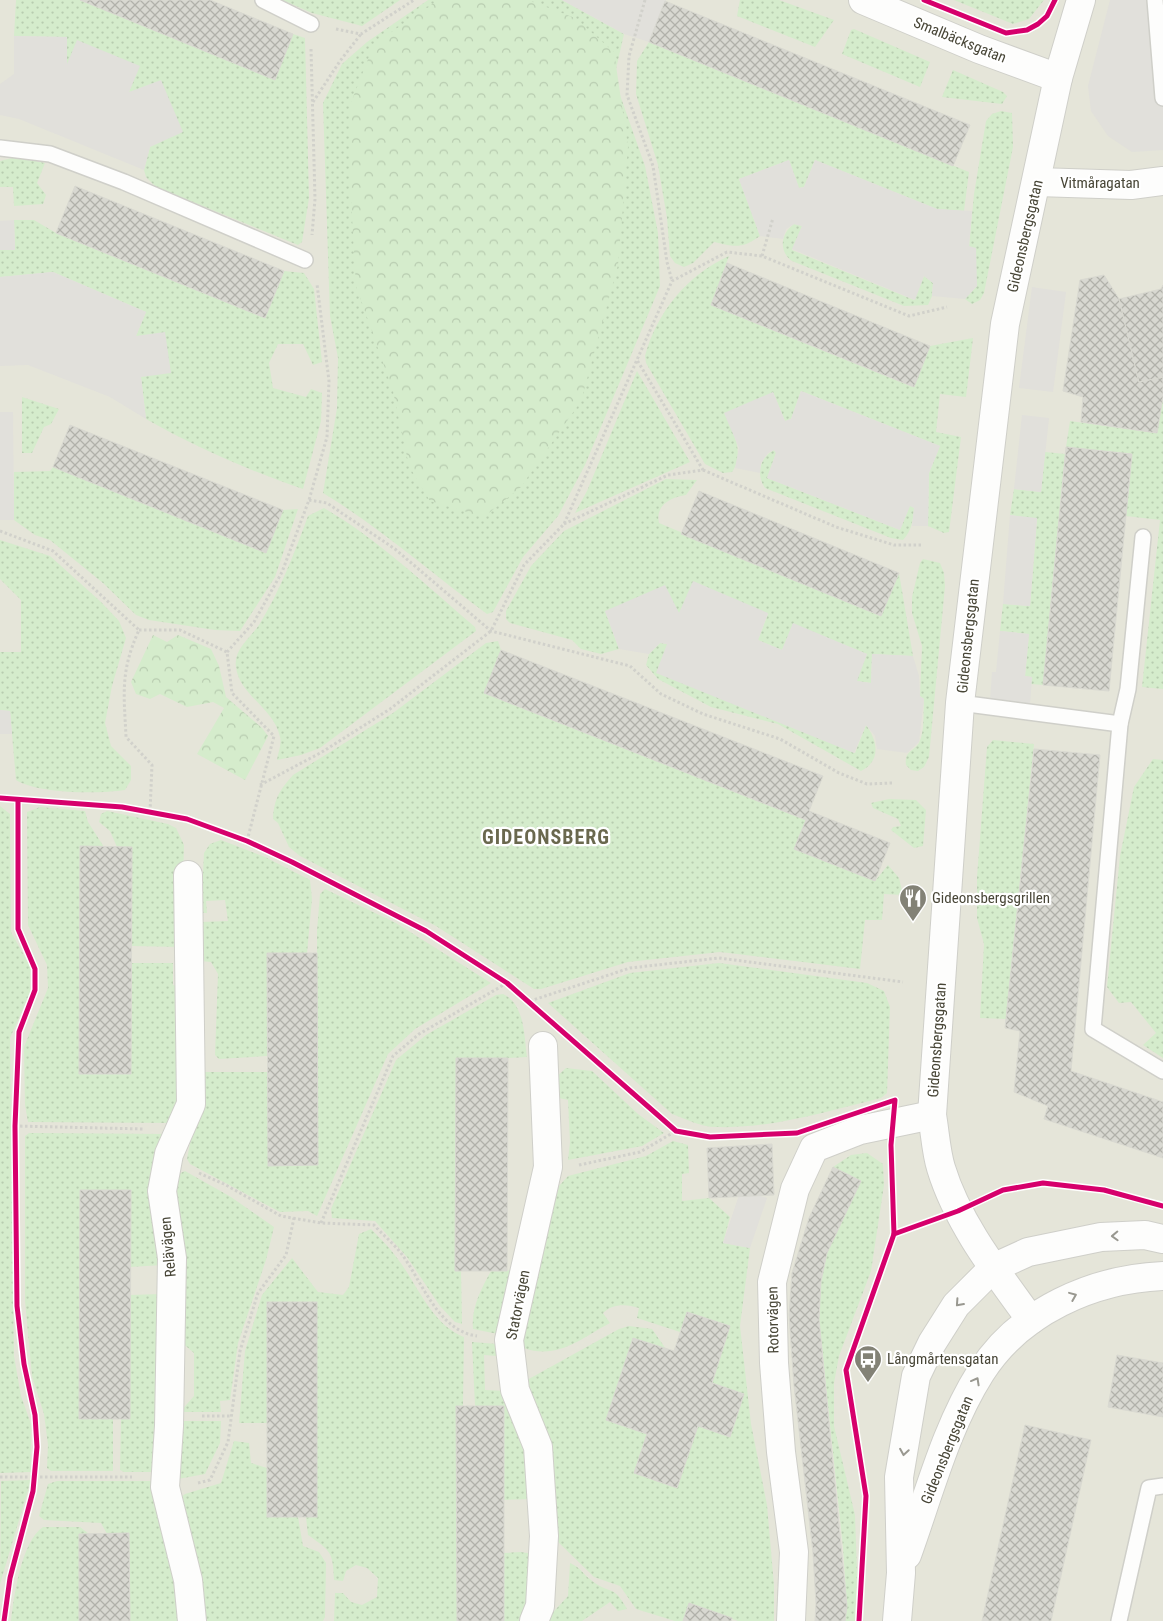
<svg xmlns="http://www.w3.org/2000/svg" width="1163" height="1621" viewBox="0 0 1163 1621" font-family="'Roboto Condensed',sans-serif">
	<style>
		.residential { fill: #e5e5d9 }
		.grass { fill: url(#grass-dots) }
		.forest { fill: url(#forest-crowns) }
		.parking { fill: #e1e0db }
		.building { fill: url(#building-cross-hatch); stroke: #d9d9d1 }
		.lines { fill: none; stroke-linecap: round; stroke-linejoin: round }
		.service-casing { stroke: #cfcfc9; stroke-width: 18 }
		.minor-casing { stroke: #cfcfc9; stroke-width: 30 }
		.tertiary-casing { stroke: #cfcfc9; stroke-width: 30 }
		.path { stroke: #d1d1cb; stroke-width: 3; stroke-dasharray: 2.5 2.5; stroke-linecap: butt }
		.service { stroke: #fdfdfc; stroke-width: 15 }
		.minor { stroke: #fdfdfc; stroke-width: 28 }
		.tertiary { stroke: #fdfdfc; stroke-width: 28 }
		.cycleway-casing { stroke: #fff; stroke-width: 8 }
		.cycleway { stroke: #d6006c; stroke-width: 5 }
		.oneway { stroke: #999890 }
		.labels { text-anchor: middle; stroke-width: 4.5; stroke-linejoin: round; paint-order: stroke }
		.street-label { font-size: 15px; fill: #484637; stroke: #fff }
		.poi-label { font-size: 15px; fill: #484637; stroke: #fff; text-anchor: start }
		.district-label { font-size: 20px; font-weight: bold; letter-spacing: 1px; fill: #6a684e; stroke: #fff }
	</style>
	<defs>
		<pattern id="grass-dots" width="8" height="8" patternUnits="userSpaceOnUse" patternTransform="scale(1.25)"><rect width="8" height="8" fill="#d5eccc"/><path d="M2 2h.1M6 6h.1" fill="none" stroke="#b8ccb0" stroke-width="1.8" stroke-linecap="round"/></pattern>
		<pattern id="forest-crowns" width="20" height="18" patternUnits="userSpaceOnUse" patternTransform="scale(1.25)"><rect width="20" height="18" fill="#d5eccc"/><path d="M2 6a3 3 0 1 1 6 0M12 15a3 3 0 1 1 6 0" fill="none" stroke="#b8ccb0"/></pattern>
		<pattern id="building-cross-hatch" width="8" height="8" patternUnits="userSpaceOnUse" patternTransform="scale(1.25)"><rect width="8" height="8" fill="#d8d8d1"/><path d="M0 0l8 8M0 8l8-8" fill="none" stroke="#b1b1aa"/></pattern>
	</defs>
	<rect width="100%" height="100%" fill="#f1f1ec"/>
	<rect class="residential" x="0" y="0" width="1163" height="1621"/>
	<g class="grass">
		<polygon points="16,0 80,0 275,79 293,34 305,38 309,198 302,242 298,245 156,187 146,177 144,170 150,147 129,92 139,66 66,66 67,37 14,36"/>
		<polygon points="282,0 400,0 362,26 312,13"/>
		<path d="M428,0H562L624,34L614,78L645,166L658,233L660,286L585,465L558,516L523,557L493,612L487,614C432,574 381,528 323,493L337,408L338,358L330,316L323,103L342,64L367,42Z"/>
		<polygon points="740,0 779,0 834,20 815,47 737,16"/>
		<polygon points="954,0 1044,0 1029,19 1013,24"/>
		<polygon points="854,29 930,62 920,87 842,54 851,30"/>
		<path d="M649,42L969,172L964,211L937,209L815,160L804,187L799,188L789,160L739,179L760,236C742,249 735,247 714,242L693,263L684,267L675,263L670,256L667,218L658,165L636,94L637,61Z"/>
		<polygon points="953,70 1003,92 1007,96 1002,104 942,97"/>
		<polygon points="1001,111 1012,113 1013,147 984,293 980,300 972,304 965,299 977,286 969,247 974,194 986,121 992,114"/>
		<polygon points="16,157 45,163 37,183 46,195 43,204 14,206 13,187 0,187 0,161"/>
		<path d="M14,220H34L56,233L265,318L284,271L304,273L314,289L322,362L313,365L303,344H278L269,363L273,388L306,397L311,389L322,393L321,421L303,489C250,471 195,447 146,419L136,336L146,312L53,272L0,277V250L15,249Z"/>
		<path d="M794,224L802,226L792,250L914,300L924,276L933,283L932,296L928,305L904,306L792,261C778,251 781,233 794,224Z"/>
		<path d="M729,256L711,305L913,387L930,346L973,338L966,397L940,394L936,432L961,437L949,532L944,533L928,526L929,473L940,446L801,391L791,419L785,421L773,392L735,438C739,448 739,463 732,472L723,473L705,464L646,363L645,356C657,312 687,275 729,256Z"/>
		<polygon points="637,371 690,462 575,513 587,491"/>
		<polygon points="22,397 59,409 51,424 44,427 32,453 22,453"/>
		<polygon points="1163,397 1163,689 1162,689 1142,687 1160,520 1126,516 1132,454 1066,447 1070,421 1157,433"/>
		<path d="M774,450L776,453L767,478L900,530L910,505L914,508C913,520 912,530 903,540L891,538L765,488C756,475 759,458 774,450Z"/>
		<polygon points="1045,452 1065,454 1043,685 1031,684 1032,677 1025,676 1029,634 1000,631 1003,604 1030,606 1037,519 1010,515 1014,489 1041,492"/>
		<polygon points="53,467 283,510 298,509 275,577 240,631 215,630 149,620 136,615 103,583 50,540 35,535 14,520 14,472 50,471"/>
		<path d="M666,479L697,480L686,495C671,497 655,505 659,523L881,616L899,573L913,656L872,654L871,683L856,681L867,654L793,624L782,650L758,640L768,614L683,609L679,613L676,610L605,611L619,649L601,654L581,649L572,640L510,623L506,619V611L531,566L564,531Z"/>
		<path d="M324,508C379,540 427,586 475,627L476,631L320,748L301,755L277,760C278,753 282,743 280,737C274,708 239,695 236,667C233,650 251,637 259,625C280,591 294,554 308,516Z"/>
		<path d="M0,540L50,556L101,602L119,621L126,638L112,686L105,723L111,746L131,766V780L125,790C98,794 39,794 16,780L10,711L0,710V652H21V600L0,579Z"/>
		<path d="M923,559L940,563L944,573L945,586L929,757L924,767L918,771L911,770L906,765C904,751 913,752 919,743C925,731 923,712 924,699L920,696L922,646L912,613V597L920,563Z"/>
		<path d="M498,641L501,650L484,693L806,820L794,849L875,881L888,865L899,878L903,895L884,894L882,920H865L860,969L720,952L628,962L541,989H534L436,926L300,856L289,847L278,823L273,819C274,798 280,790 293,775L393,713L486,643Z"/>
		<path d="M660,643L668,644L657,672L855,753L866,725C878,741 881,761 861,771L778,724L711,707L658,679L646,665L649,654Z"/>
		<polygon points="993,740 1034,744 1006,1019 980,1018 984,944 977,918 977,877 987,747"/>
		<polygon points="1153,759 1163,760 1163,1058 1143,1045 1156,1033 1131,1002 1119,1003 1107,987 1120,856 1134,787"/>
		<polygon points="889,799 916,800 926,810 923,846 914,848 891,830 893,827 901,826 898,819 873,808 871,803"/>
		<polygon points="0,806 10,814 11,932 30,966 30,993 10,1038 14,1356 21,1396 31,1424 31,1472 0,1473"/>
		<polygon points="40,807 85,811 88,822 104,847 80,847 79,1074 131,1074 132,963 173,963 173,985 182,987 183,1082 175,1123 28,1122 25,1105 24,1047 48,988 47,965 28,925 27,812"/>
		<polygon points="107,811 168,824 176,828 184,845 181,947 132,946 132,847 117,847 110,831 99,822 101,814"/>
		<polygon points="221,840 265,857 310,880 312,899 307,953 267,953 267,1056 219,1059 215,1055 218,974 211,962 201,961 201,922 228,921 225,900 206,901 207,913 201,913 204,853 210,844"/>
		<polygon points="325,889 396,923 491,983 415,1029 388,1054 317,1216 308,1211 280,1212 190,1164 187,1159 204,1072 268,1072 268,1165 318,1165 317,931 320,894"/>
		<path d="M719,963L867,983L884,991L890,1007L887,1093L881,1098C827,1111 772,1129 716,1127C701,1127 686,1119 672,1114L548,1003L630,973Z"/>
		<path d="M503,994C525,1004 524,1036 527,1057L508,1058L461,1271L462,1324L455,1322L440,1306L407,1257L375,1221L332,1218L331,1209L396,1060L426,1035L496,995Z"/>
		<polygon points="566,1068 592,1071 638,1114 664,1133 642,1146 568,1160 570,1142 568,1100 554,1097 554,1079"/>
		<polygon points="29,1133 169,1134 162,1265 131,1267 80,1190 79,1418 113,1419 113,1471 51,1471 47,1468 48,1445 44,1414 32,1376 25,1301 25,1136"/>
		<path d="M673,1141L688,1145L689,1173L682,1174V1201L709,1198L730,1217L723,1243L750,1248L740,1326L751,1424L767,1505L774,1585V1621H738L689,1604L683,1621H675L636,1609L620,1586L594,1577L553,1537L526,1391L527,1380L619,1329L629,1326L652,1329L666,1349L633,1338L606,1420L647,1434L634,1473L677,1488L698,1426L730,1437L744,1394L712,1383L730,1326L687,1312L680,1332L637,1318L639,1308C627,1304 613,1303 603,1313L610,1323C580,1339 558,1360 523,1348L522,1321L559,1186L568,1176L646,1156Z"/>
		<polygon points="867,1153 883,1164 884,1185 871,1271 839,1356 834,1383 834,1426 855,1515 857,1572 855,1621 845,1621 847,1606 843,1548 819,1319 821,1281 827,1253 861,1181 833,1167 851,1155"/>
		<polygon points="185,1171 231,1197 274,1227 266,1260 238,1343 230,1400 220,1401 221,1412 180,1412 194,1396 194,1353 180,1341 174,1232 176,1175"/>
		<path d="M371,1229C380,1238 390,1248 397,1258C418,1285 431,1324 464,1337L463,1406H457V1621H334L335,1593H343L351,1602L362,1605L377,1597L378,1578L367,1568L356,1565L346,1571L343,1581L334,1580C333,1552 331,1551 308,1535L306,1517H317V1302H267V1423H239L245,1351L262,1295L292,1258L318,1292L343,1295L349,1287L359,1234Z"/>
		<path d="M516,1267L498,1334L473,1329C471,1308 481,1289 491,1271H507Z"/>
		<polygon points="161,1294 162,1331 152,1472 124,1472 120,1470 121,1419 130,1295"/>
		<polygon points="472,1342 497,1344 497,1356 484,1355 485,1390 507,1391 521,1425 533,1499 504,1500 504,1406 475,1406"/>
		<polygon points="178,1421 221,1421 220,1443 205,1474 178,1479"/>
		<polygon points="234,1441 249,1443 251,1463 267,1468 298,1517 303,1546 319,1552 326,1563 325,1617 323,1621 200,1621 177,1500 185,1494 221,1483"/>
		<polygon points="31,1480 0,1584 1,1481"/>
		<polygon points="57,1481 150,1481 159,1485 185,1621 130,1621 129,1533 107,1534 101,1523 44,1520 39,1516 48,1484"/>
		<path d="M43,1527H80L89,1534H79V1621H11C14,1596 21,1542 43,1527Z"/>
		<polygon points="520,1552 535,1554 524,1621 504,1621 504,1553"/>
		<path d="M570,1563C580,1567 583,1574 591,1580C609,1595 613,1583 627,1609L618,1611L610,1602L582,1621H545L568,1596Z"/>
	</g>
	<g class="forest">
		<polygon points="438,0 528,0 575,18 614,52 628,147 618,265 581,401 521,487 484,517 430,501 409,466 393,391 356,286 350,182 350,105 374,44"/>
		<polygon points="153,635 167,642 178,635 211,649 219,666 226,697 262,728 268,736 245,780 197,754 224,708 213,702 187,707 160,694 150,699 136,694 131,682"/>
	</g>
	<g class="parking">
		<polygon points="562,0 666,0 649,42 624,34"/>
		<polygon points="1110,0 1163,0 1163,150 1132,152 1108,136 1091,111 1088,86"/>
		<polygon points="14,36 67,37 67,64 77,40 140,66 129,92 161,80 183,132 150,147 144,170 19,119 0,115 0,84 14,74"/>
		<polygon points="789,160 799,188 804,187 815,160 937,209 972,211 969,246 976,248 977,286 965,299 932,296 933,283 924,276 915,300 792,249 802,226 794,224 786,229 783,239 760,236 739,179"/>
		<polygon points="14,220 15,250 0,250 0,221"/>
		<polygon points="53,272 146,312 136,336 165,332 171,373 141,377 146,419 110,397 28,365 0,366 0,277"/>
		<polygon points="1032,287 1066,292 1053,392 1019,388"/>
		<polygon points="801,391 940,446 929,473 928,526 912,526 914,508 910,506 900,530 767,478 776,453 774,450 768,453 761,463 760,473 735,468 739,448 724,413 773,392 785,421 791,419"/>
		<polygon points="0,412 13,412 14,520 0,520"/>
		<polygon points="1022,415 1049,418 1041,492 1014,489"/>
		<polygon points="1010,515 1037,518 1030,606 1003,604"/>
		<polygon points="693,581 768,613 758,640 782,650 793,623 867,654 857,681 871,683 872,654 913,656 919,676 920,696 924,699 919,742 907,753 877,749 875,736 866,725 854,753 656,673 667,644 660,643 649,654 619,649 605,611 665,585 679,613"/>
		<polygon points="1000,631 1029,634 1025,676 1032,677 1030,704 990,700 992,672 996,672"/>
		<polygon points="0,710 10,711 12,734 0,734"/>
		<polygon points="741,1189 767,1198 750,1248 723,1243"/>
	</g>
	<g class="building">
		<polygon points="80,0 210,0 293,34 275,80"/>
		<polygon points="665,1 970,125 953,166 649,42"/>
		<polygon points="75,186 284,271 265,318 56,233"/>
		<polygon points="727,263 930,346 914,387 711,305"/>
		<polygon points="1104,275 1119,299 1139,382 1163,377 1163,397 1157,433 1081,422 1083,397 1063,391 1080,280"/>
		<polygon points="1163,285 1163,377 1139,382 1119,299 1161,289"/>
		<polygon points="70,425 283,510 266,553 53,467"/>
		<polygon points="1066,447 1132,454 1109,691 1043,685"/>
		<polygon points="699,491 899,573 881,616 681,534"/>
		<polygon points="501,650 823,776 809,811 890,843 875,881 794,849 806,820 484,693"/>
		<polygon points="1034,749 1100,755 1071,1071 1163,1102 1163,1158 1044,1119 1048,1106 1014,1092 1020,1031 1005,1028"/>
		<polygon points="80,846 132,847 131,1074 79,1074"/>
		<polygon points="267,953 317,953 318,1165 268,1166"/>
		<polygon points="456,1058 508,1058 507,1271 455,1271"/>
		<polygon points="772,1144 774,1195 709,1198 707,1148"/>
		<polygon points="833,1167 861,1181 827,1253 821,1281 819,1319 847,1606 845,1621 815,1621 816,1603 813,1553 794,1386 789,1315 792,1273 801,1244 809,1218"/>
		<polygon points="80,1190 131,1190 130,1419 79,1419"/>
		<rect x="267" y="1302" width="50" height="215"/>
		<polygon points="687,1312 730,1326 712,1383 744,1394 730,1437 698,1426 677,1488 634,1473 647,1434 606,1420 633,1338 674,1351"/>
		<polygon points="1117,1355 1163,1363 1163,1417 1108,1407"/>
		<polygon points="456,1406 504,1406 504,1621 457,1621"/>
		<polygon points="1025,1425 1091,1440 1051,1621 982,1621"/>
		<polygon points="129,1533 130,1621 79,1621 79,1534"/>
		<polygon points="689,1603 732,1618 731,1621 683,1621"/>
	</g>
	<g class="lines">
		<g class="service-casing">
			<g id="service">
				<polyline points="263,0 311,24"/>
				<polyline points="1155,0 1163,98"/>
				<polyline points="0,148 50,154 124,182 305,260"/>
				<polyline points="1143,537 1128,689 1120,724 1093,1029 1163,1071"/>
				<polyline points="960,703 1120,724"/>
				<polyline points="1119,1621 1149,1488 1163,1486"/>
			</g>
		</g>
		<g class="minor-casing">
			<g id="minor">
				<polyline points="863,0 979,49 1058,78"/>
				<polyline points="1037,182 1131,185 1163,181"/>
				<polyline points="188,875 191,1104 169,1154 162,1191 172,1258 169,1426 165,1487 188,1580 192,1621"/>
				<path d="M1031,1320C997,1273 958,1224 941,1168C936,1152 935,1132 932,1115L960,703L1005,324L1058,78L1081,0"/>
				<polyline points="534,1621 540,1606 544,1536 538,1447 515,1390 509,1340 548,1167 543,1046"/>
				<polyline points="791,1621 794,1552 781,1452 774,1363 772,1282 795,1189 814,1148 860,1130 932,1115"/>
			</g>
		</g>
		<g class="tertiary-casing">
			<g id="tertiary">
				<path d="M907,1555C929,1494 946,1427 981,1372C1020,1311 1093,1279 1163,1276"/>
				<polyline points="897,1621 901,1573 899,1477 916,1376 932,1343 956,1305 993,1268 1028,1252 1101,1237 1145,1235 1163,1239"/>
			</g>
		</g>
		<g class="path">
			<polyline points="645,0 629,56 627,95 653,166 667,262 672,281"/>
			<polyline points="336,29 361,34 414,0"/>
			<polyline points="311,49 315,199 312,235"/>
			<polyline points="313,102 340,61 361,34"/>
			<polyline points="762,256 773,218"/>
			<polyline points="703,470 836,527 894,545 921,545"/>
			<polyline points="309,500 327,503 395,549 491,631 630,666 661,694 703,714 780,739 839,773 867,784 892,783"/>
			<polyline points="564,524 668,475 703,470 637,360"/>
			<path d="M0,531L53,551L139,630C120,672 124,693 126,737L152,765L150,812"/>
			<polyline points="139,630 180,630 227,652 232,693 274,736 247,841"/>
			<polyline points="227,652 254,622 282,572 309,500 327,437 329,381 317,284"/>
			<polyline points="260,785 322,752 390,709 491,631 524,565 564,524 672,281 727,252 762,256 909,316 947,307"/>
			<polyline points="530,1001 630,968 719,958 903,982"/>
			<polyline points="15,1126 145,1129"/>
			<polyline points="579,1165 640,1152 676,1131"/>
			<path d="M199,1173L224,1184L281,1216L321,1223L374,1225C383,1235 393,1243 401,1253C422,1281 438,1331 477,1336"/>
			<polyline points="321,1223 393,1056 419,1034 507,983"/>
			<polyline points="202,1416 232,1416"/>
			<polyline points="0,1477 132,1477"/>
			<polyline points="198,1483 210,1480 228,1442 240,1351 258,1293 286,1255 294,1218"/>
		</g>
		<use href="#service" class="service"/>
		<use href="#minor" class="minor"/>
		<use href="#tertiary" class="tertiary"/>
		<g class="cycleway-casing">
			<g id="cycleway">
				<polyline points="924,0 1006,33 1027,30 1038,24 1047,16 1055,0"/>
				<polyline points="0,798 122,807 187,819 247,841 292,862 426,931 507,983 676,1131 710,1137 797,1133 895,1100 891,1145 894,1234 846,1370 866,1496 859,1621"/>
				<polyline points="894,1234 958,1211 1003,1190 1043,1183 1104,1190 1163,1206"/>
				<polyline points="4,1621 10,1578 33,1491 37,1447 35,1415 24,1364 17,1306 15,1126 19,1032 35,990 35,969 18,929 18,800"/>
			</g>
		</g>
		<use href="#cycleway" class="cycleway"/>
	</g>
	<defs><path id="oneway-chevron" d="M-2-3.5L2.5 0L-2 3.5" fill="none" stroke-width="1.6" stroke-linecap="round" stroke-linejoin="round" transform="scale(1.25)"/></defs>
	<g class="oneway">
		<use href="#oneway-chevron" transform="translate(1115 1236) rotate(178)"/>
		<use href="#oneway-chevron" transform="translate(1073 1296) rotate(-22)"/>
		<use href="#oneway-chevron" transform="translate(959 1303) rotate(132)"/>
		<use href="#oneway-chevron" transform="translate(976 1381) rotate(-61)"/>
		<use href="#oneway-chevron" transform="translate(904 1452) rotate(99)"/>
	</g>
	<defs>
		<g id="restaurant-pin" transform="scale(1.4375)"><path d="M0 17L-7.5 6A9.5 9.5 0 1 1 7.5 6Z" fill="#838276" stroke="#fff"/><path d="M-5-6h1v4h1v-4h1v4h1v-4h1v5L-1.5 .5V6h-2V.5L-5-1ZM5-6V6H3V1.5H1.5Q1.5-4 5-6Z" fill="#fff"/></g>
		<g id="bus-pin" transform="scale(1.4375)"><path d="M0 17L-7.5 6A9.5 9.5 0 1 1 7.5 6Z" fill="#838276" stroke="#fff"/><path d="M-5-6H5V4H4V6H2V4H-2V6H-4V4H-5ZM-3.5-4V0h7V-4ZM-3.5 1.2v1.5H-2V1.2ZM2 1.2v1.5H3.5V1.2Z" fill="#fff"/></g>
	</defs>
	<g fill-rule="evenodd">
		<use href="#restaurant-pin" x="913" y="898"/>
		<use href="#bus-pin" x="868" y="1359"/>
	</g>
	<g class="labels">
		<g class="street-label">
			<text transform="translate(960 40) rotate(22)" y="5">Smalbäcksgatan</text>
			<text x="1100" y="188">Vitmåragatan</text>
			<text transform="translate(1025 236) rotate(-77)" y="5">Gideonsbergsgatan</text>
			<text transform="translate(968 636) rotate(-84)" y="5">Gideonsbergsgatan</text>
			<text transform="translate(937 1040) rotate(-86)" y="5">Gideonsbergsgatan</text>
			<text transform="translate(168 1247) rotate(-95)" y="5">Relävägen</text>
			<text transform="translate(518 1305) rotate(-79)" y="5">Statorvägen</text>
			<text transform="translate(773 1320) rotate(-91)" y="5">Rotorvägen</text>
			<text transform="translate(947 1450) rotate(-68)" y="5">Gideonsbergsgatan</text>
		</g>
		<g class="poi-label">
			<text x="932" y="903">Gideonsbergsgrillen</text>
			<text x="887" y="1364">Långmårtensgatan</text>
		</g>
		<g class="district-label">
			<text x="546" y="844">GIDEONSBERG</text>
		</g>
	</g>
</svg>
